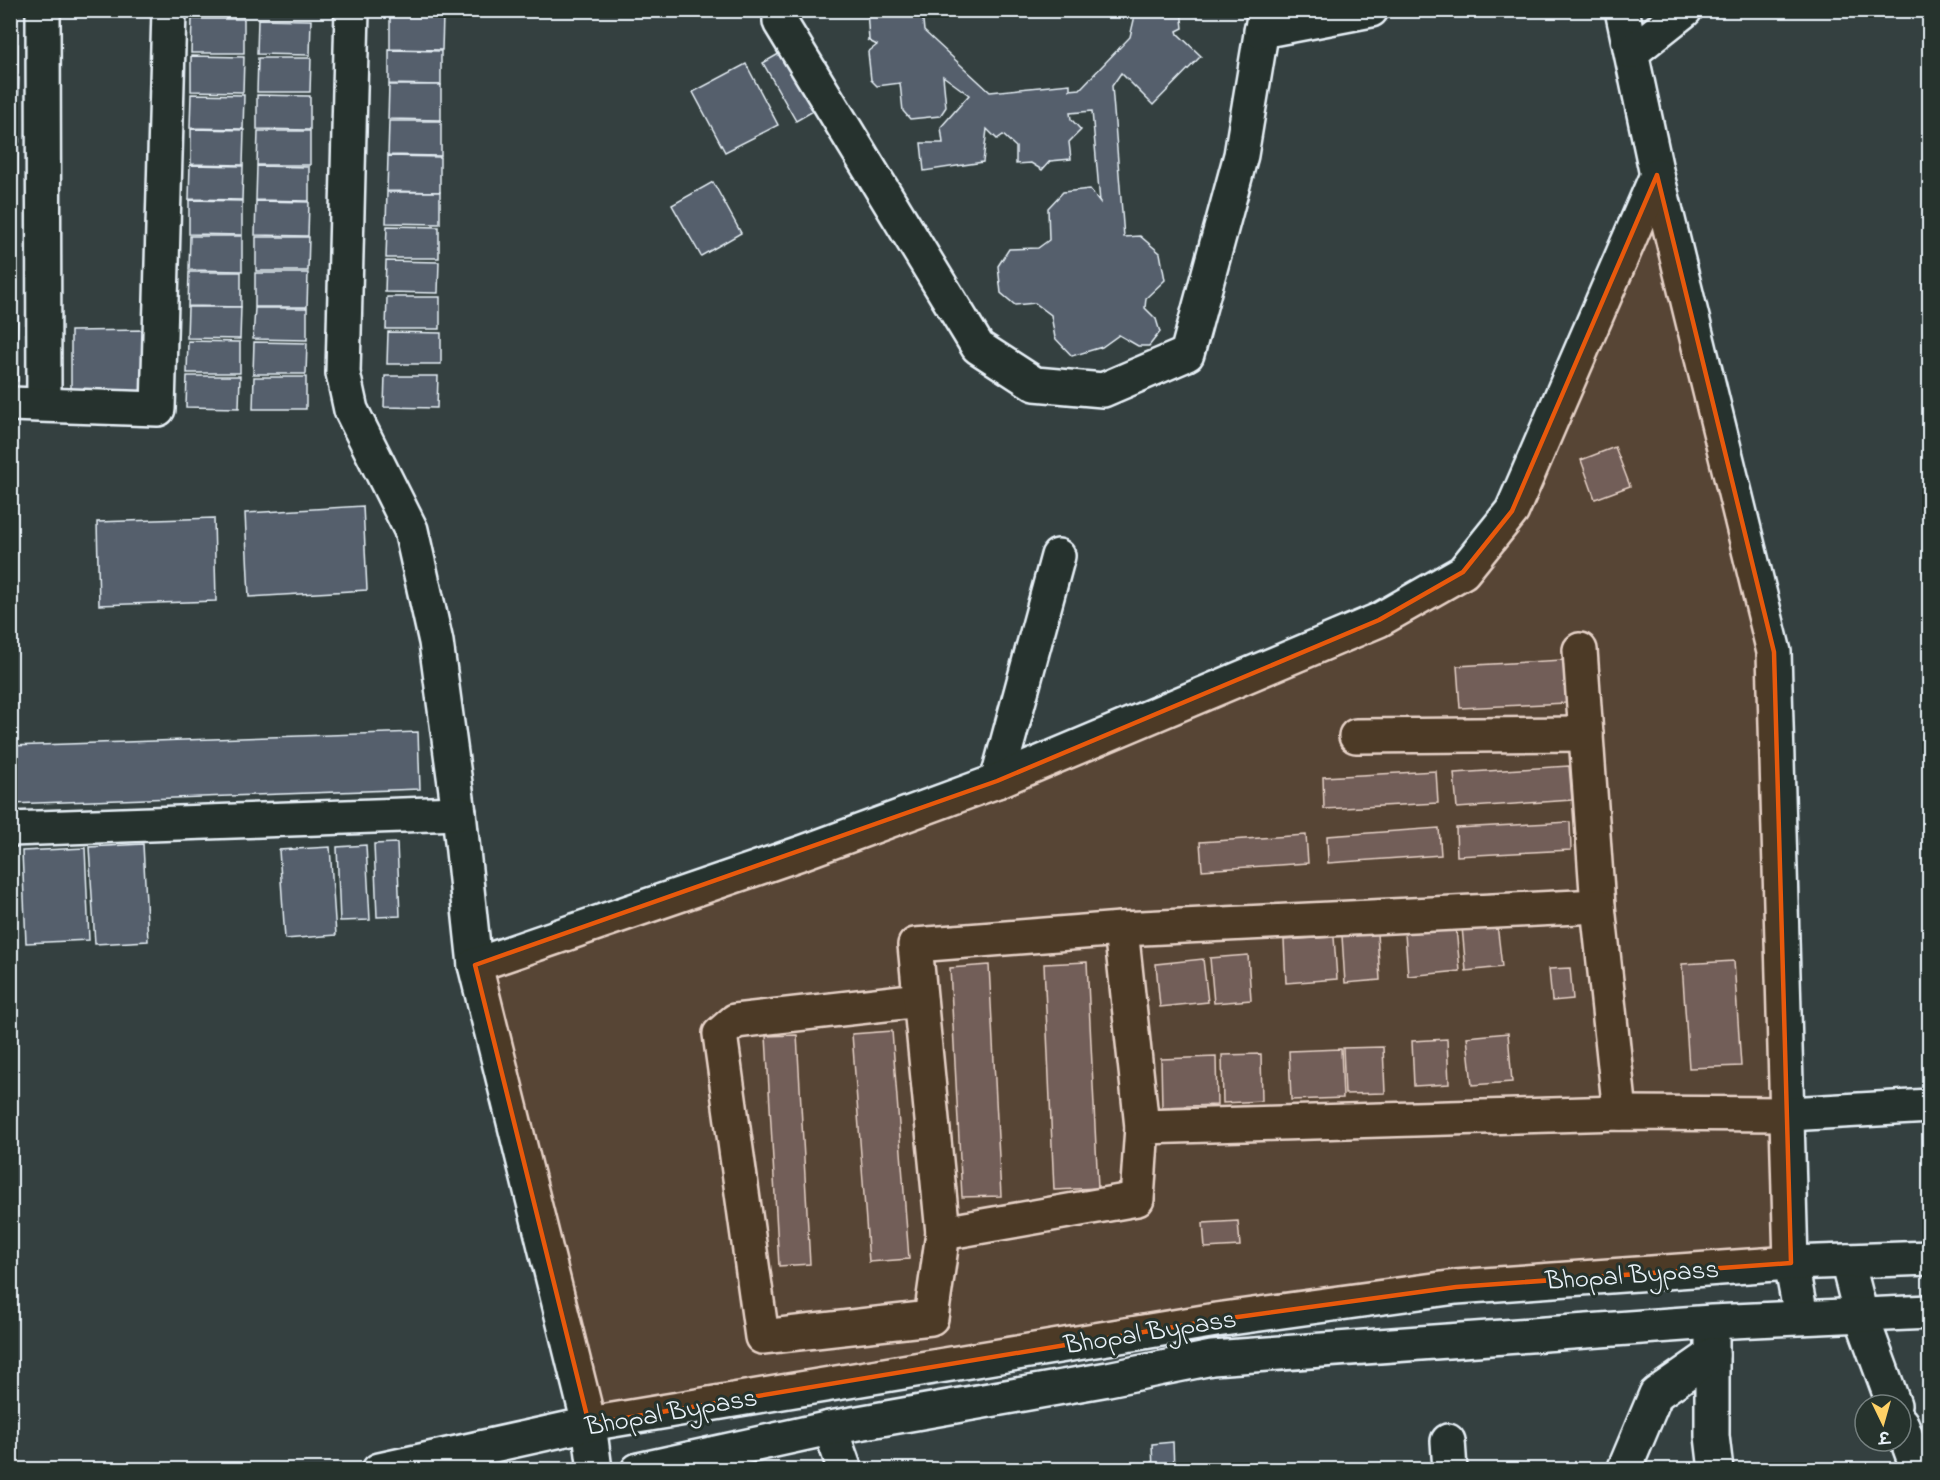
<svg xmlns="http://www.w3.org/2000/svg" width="1940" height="1480" viewBox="0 0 1940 1480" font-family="'Indie Flower','Playpen Sans Deva',sans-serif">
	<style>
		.building { fill: #545f6c; stroke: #e8f1f8; stroke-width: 1.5 }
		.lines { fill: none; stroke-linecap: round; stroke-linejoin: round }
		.minor-casing { stroke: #e8f1f8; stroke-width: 38 }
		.major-casing { stroke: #e8f1f8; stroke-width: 38 }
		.minor { stroke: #26332d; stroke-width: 33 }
		.major { stroke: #26332d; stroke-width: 33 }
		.marked { fill: #e8590c; fill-opacity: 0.2; stroke: #e8590c; stroke-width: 4.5; stroke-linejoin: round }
		.labels { text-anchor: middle; stroke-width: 6; stroke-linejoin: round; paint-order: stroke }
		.street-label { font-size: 27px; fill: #e8f1f8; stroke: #26332d }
	</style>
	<rect width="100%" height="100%" fill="#344040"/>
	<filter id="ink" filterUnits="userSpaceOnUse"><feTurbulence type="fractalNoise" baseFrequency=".0167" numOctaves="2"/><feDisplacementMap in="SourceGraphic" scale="12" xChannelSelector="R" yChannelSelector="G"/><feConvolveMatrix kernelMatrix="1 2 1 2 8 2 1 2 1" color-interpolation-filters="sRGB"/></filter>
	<g filter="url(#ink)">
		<g class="building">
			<polygon points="390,10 442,10 442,14 389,13"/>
			<polygon points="867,10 922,10 924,31 990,92 1070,84 1070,90 1080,89 1130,37 1134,20 1133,10 1181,10 1183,28 1177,31 1178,34 1201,56 1153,105 1121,73 1112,86 1124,237 1140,236 1160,253 1165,280 1146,298 1145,308 1156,319 1160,332 1149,346 1138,346 1119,335 1102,347 1072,356 1055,338 1051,315 1035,303 1015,305 1001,293 998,266 1009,249 1038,248 1049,240 1048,208 1063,192 1090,189 1100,202 1092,111 1070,113 1071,119 1081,130 1069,142 1071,159 1050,161 1042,170 1031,163 1016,164 1016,147 1003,135 997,139 987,129 983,162 924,171 921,143 943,143 941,127 969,95 943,76 946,107 940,116 910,119 903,111 900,83 877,86 871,80 868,52 877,45 867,40 869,40"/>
			<rect x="10" y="11" width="7" height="30"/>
			<polygon points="390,15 443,15 442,50 390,49"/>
			<polygon points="192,19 244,19 244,53 191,53"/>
			<polygon points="258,19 311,20 310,55 257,54"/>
			<rect x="10" y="44" width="8" height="30"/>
			<polygon points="789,48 822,106 796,121 763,63"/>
			<polygon points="389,50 441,51 441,85 389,84"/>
			<polygon points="191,56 244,57 243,92 191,91"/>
			<polygon points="258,58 311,58 310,92 257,92"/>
			<polygon points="746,64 778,125 725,152 693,92"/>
			<polygon points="10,78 19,78 18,108 10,108"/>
			<polygon points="389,85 441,85 441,120 388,119"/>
			<polygon points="191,94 244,95 243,129 190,128"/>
			<polygon points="257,95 310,96 310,130 257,129"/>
			<rect x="10" y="112" width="9" height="30"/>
			<polygon points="389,121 441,121 441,156 388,155"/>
			<polygon points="191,129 244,130 243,165 191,164"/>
			<polygon points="258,131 310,131 310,165 257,165"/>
			<rect x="10" y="145" width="8" height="30"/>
			<polygon points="388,156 440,157 440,192 387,191"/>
			<polygon points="190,165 243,166 242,200 189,199"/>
			<polygon points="257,166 309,167 309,201 256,200"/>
			<rect x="10" y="178" width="7" height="30"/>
			<polygon points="713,182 741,233 701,256 672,205"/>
			<polygon points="387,192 440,192 440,224 386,223"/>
			<polygon points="189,200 242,201 242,235 189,234"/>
			<polygon points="256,201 309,202 308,236 255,235"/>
			<polygon points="10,215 14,215 14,245 10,244"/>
			<polygon points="387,226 439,227 439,258 386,258"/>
			<polygon points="190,236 242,236 242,271 189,270"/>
			<polygon points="256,237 309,237 308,271 256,271"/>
			<rect x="10" y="249" width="4" height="30"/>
			<polygon points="386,261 439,262 438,293 385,292"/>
			<polygon points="189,272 241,272 241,307 188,306"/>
			<polygon points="255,273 308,273 307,307 255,307"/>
			<polygon points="10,283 17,283 16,313 10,313"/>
			<polygon points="387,297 440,297 440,329 386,329"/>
			<polygon points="188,307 241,307 240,339 187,338"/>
			<polygon points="255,308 307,308 307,340 253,339"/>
			<polygon points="10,316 18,316 17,346 10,346"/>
			<polygon points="146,330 147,391 71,391 71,331"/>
			<polygon points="388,332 441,333 441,364 387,364"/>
			<polygon points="188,341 240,342 240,373 187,373"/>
			<polygon points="254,342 307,343 306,374 253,374"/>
			<rect x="10" y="350" width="8" height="31"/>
			<polygon points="187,376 240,376 239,408 186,407"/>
			<polygon points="385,376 438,376 437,408 384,407"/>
			<polygon points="254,377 306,377 306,409 253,409"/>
			<polygon points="1615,447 1630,486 1595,499 1581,460"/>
			<polygon points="363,506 367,590 249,597 245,513"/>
			<polygon points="214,518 216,601 99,605 97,522"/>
			<polygon points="1563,660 1566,703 1460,708 1457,666"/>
			<polygon points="418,732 420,789 10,804 10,746"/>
			<polygon points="1569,766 1572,800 1457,808 1454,773"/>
			<polygon points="1436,771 1438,803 1324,809 1323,777"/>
			<polygon points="1570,822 1571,850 1457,856 1456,828"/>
			<polygon points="1439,828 1441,855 1328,863 1327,836"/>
			<polygon points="1306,835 1308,863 1202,870 1200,842"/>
			<polygon points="397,843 400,916 377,917 374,844"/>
			<polygon points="143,844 148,941 95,944 89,847"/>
			<polygon points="366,845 370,920 340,921 337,847"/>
			<polygon points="330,847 336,935 285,939 279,850"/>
			<polygon points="85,848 89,940 26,943 22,851"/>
			<polygon points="1497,924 1502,967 1466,971 1462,927"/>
			<polygon points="1456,928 1460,971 1408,976 1405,933"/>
			<polygon points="1377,934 1380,980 1345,983 1342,936"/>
			<polygon points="1334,937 1337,979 1286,983 1284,940"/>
			<polygon points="1248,955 1251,1000 1214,1003 1210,958"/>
			<polygon points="1203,959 1208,1002 1160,1007 1156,964"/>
			<polygon points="1734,961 1741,1066 1689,1068 1682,964"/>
			<polygon points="1087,962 1098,1188 1054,1190 1044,964"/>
			<polygon points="989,965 1001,1196 962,1197 950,968"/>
			<polygon points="1570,968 1573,999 1552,1001 1549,969"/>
			<polygon points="892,1031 909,1259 869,1262 852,1034"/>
			<polygon points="1508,1033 1512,1082 1472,1085 1467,1037"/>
			<polygon points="797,1035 810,1264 779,1266 766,1036"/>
			<polygon points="1447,1039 1449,1084 1414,1086 1412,1041"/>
			<polygon points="1383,1047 1385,1093 1345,1094 1343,1048"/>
			<polygon points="1341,1049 1343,1098 1291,1100 1289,1051"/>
			<polygon points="1261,1054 1262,1101 1223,1103 1222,1055"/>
			<polygon points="1216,1057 1217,1105 1162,1107 1161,1059"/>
			<polygon points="1238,1221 1240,1246 1205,1248 1203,1223"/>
			<polygon points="1173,1442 1174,1470 1153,1470 1152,1444"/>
		</g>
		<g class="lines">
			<g class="minor-casing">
				<g id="minor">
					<polyline points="43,10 44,404"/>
					<polyline points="352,10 343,373 351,410 411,530 436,642 459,813 475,965 589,1424 595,1470"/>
					<polyline points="780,10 780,22 978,347 1035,384 1103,390 1187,354 1241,155 1265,10"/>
					<polyline points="1622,10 1657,175 1774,652 1791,1263 1801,1316"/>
					<polyline points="1261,31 1371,10"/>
					<polyline points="1632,52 1685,10"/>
					<polyline points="10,404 158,409 169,10"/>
					<polyline points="1580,650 1598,906 1620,1113"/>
					<polyline points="1356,736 1586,734"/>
					<polyline points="997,781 1058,556"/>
					<polyline points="10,829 459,813"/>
					<polyline points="1121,929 1142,1127"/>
					<polyline points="475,965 804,852 997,781 1379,620 1463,572 1512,511 1657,175"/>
					<polyline points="920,1000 735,1021 720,1034 762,1337 931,1318 943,1233 1137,1199 1142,1127 1620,1113 1788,1114 1930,1106"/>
					<polyline points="943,1233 915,945 1121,929 1598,906"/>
					<polyline points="1847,1261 1861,1315 1894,1405"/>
					<polyline points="1712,1339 1712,1436 1716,1470"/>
					<polyline points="1901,1423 1918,1470"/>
					<polyline points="830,1428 845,1470"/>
					<polyline points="1448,1441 1450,1470"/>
					<polyline points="1624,1470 1656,1394 1712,1355"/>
				</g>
			</g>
			<g class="major-casing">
				<g id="major">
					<polyline points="379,1470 589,1424 1216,1320 1456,1287 1791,1263 1930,1258"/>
					<polyline points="638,1470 830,1428 1108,1379 1212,1358 1712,1322 1930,1312"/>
				</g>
			</g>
			<use href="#minor" class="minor"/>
			<use href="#major" class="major"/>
		</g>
	</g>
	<path class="marked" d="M1657,175L1774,652L1791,1263L1456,1287L1216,1320L589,1424L475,965L997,781L1379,620L1463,572L1512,511Z"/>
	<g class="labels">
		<g class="street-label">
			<text transform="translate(1632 1274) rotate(-4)" y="9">Bhopal Bypass</text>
			<text transform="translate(1150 1331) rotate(-9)" y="9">Bhopal Bypass</text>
			<text transform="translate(671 1411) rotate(-10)" y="9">Bhopal Bypass</text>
		</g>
	</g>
	<rect width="1940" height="1480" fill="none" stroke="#26332d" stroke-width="36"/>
	<rect x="18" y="18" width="1904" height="1444" fill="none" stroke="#e8f1f8" stroke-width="2" filter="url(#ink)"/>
	<g transform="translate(1883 1423) rotate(175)"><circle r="28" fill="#26332d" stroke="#747f7e" stroke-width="1.5"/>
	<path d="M0-4.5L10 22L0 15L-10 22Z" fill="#ffd166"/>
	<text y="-9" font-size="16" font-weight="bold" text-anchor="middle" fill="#e8f1f8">उ</text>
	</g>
</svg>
